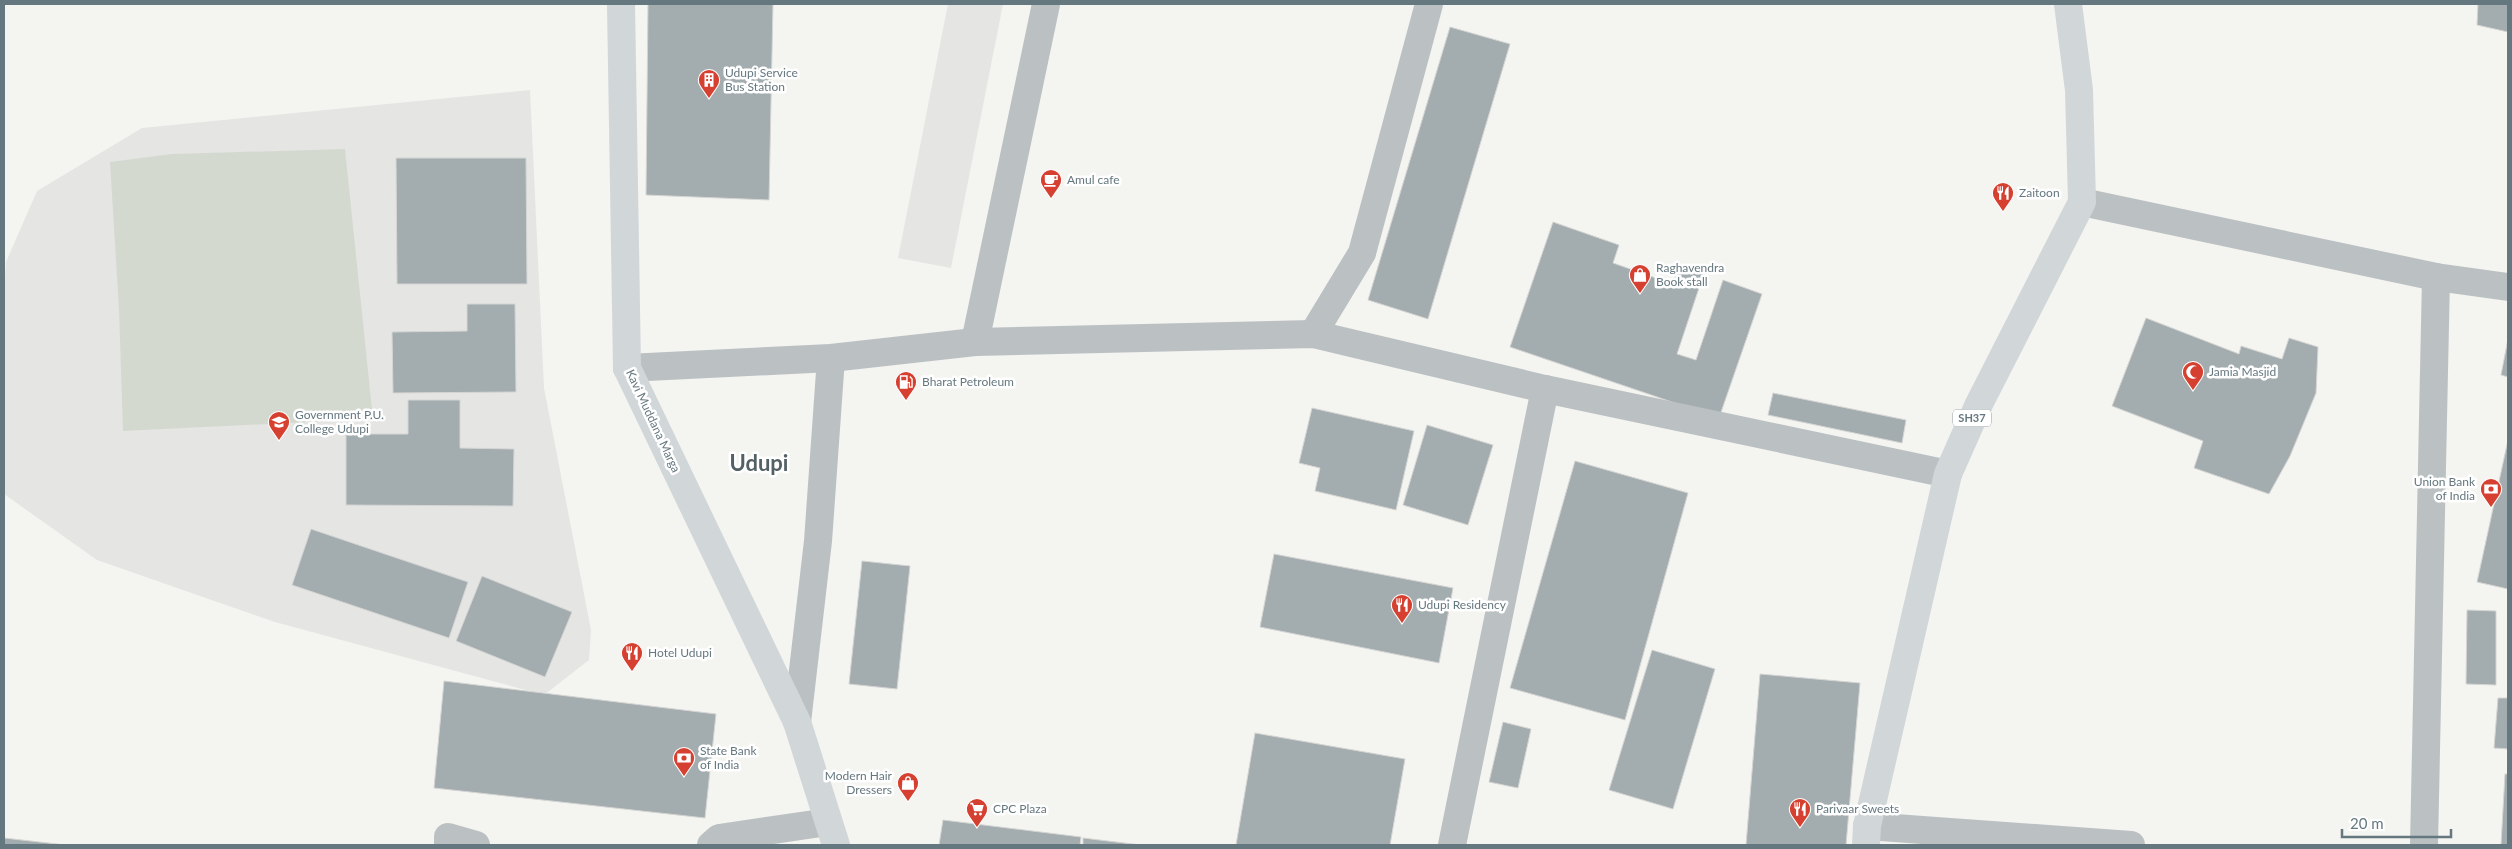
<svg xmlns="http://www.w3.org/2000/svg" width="2512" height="849" viewBox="0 0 2512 849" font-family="Lato,sans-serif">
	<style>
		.built { fill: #e5e5e4 }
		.green { fill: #d4d9d0 }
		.building { fill: #a3acaf; stroke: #d5d5d3 }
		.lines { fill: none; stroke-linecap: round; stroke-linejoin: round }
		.street { stroke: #bbc0c2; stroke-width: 28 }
		.primary { stroke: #d1d6d9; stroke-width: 28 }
		.labels { text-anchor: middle; stroke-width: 5; stroke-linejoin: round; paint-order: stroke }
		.shield { fill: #fff; stroke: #93a0a5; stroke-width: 1 }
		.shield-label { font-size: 11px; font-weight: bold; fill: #65777f }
		.poi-label { font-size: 12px; fill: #65777f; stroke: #fff; text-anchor: start }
		.street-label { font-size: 12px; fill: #65777f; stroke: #fff }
		.town-label { font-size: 22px; font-weight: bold; fill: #536065; stroke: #fff }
	</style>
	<rect width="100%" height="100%" fill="#f4f4f1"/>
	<g class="built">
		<polygon points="948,4 1003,4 951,268 898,258"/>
		<polygon points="530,90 544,388 591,630 589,660 544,695 275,622 97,560 4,494 4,293 6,262 37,191 142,128"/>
	</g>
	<polygon class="green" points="345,149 373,419 123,431 119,309 110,162 172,154"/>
	<g class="building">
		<polygon points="648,4 773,4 769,200 646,195"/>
		<polygon points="2478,4 2508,4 2508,32 2477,25"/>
		<polygon points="1450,27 1510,44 1428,319 1368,300"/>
		<polygon points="396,158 526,158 527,284 397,284"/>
		<polygon points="1553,222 1619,245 1613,263 1673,284 1679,265 1704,273 1677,354 1696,360 1723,280 1762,294 1719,418 1510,347"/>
		<polygon points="467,304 515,304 516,392 393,393 392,332 467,331"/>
		<polygon points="2146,318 2239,354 2241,346 2282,359 2289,338 2318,347 2316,393 2290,456 2269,494 2194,468 2203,441 2112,406"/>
		<polygon points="2508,339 2508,377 2501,375"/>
		<polygon points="1773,393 1906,420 1902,443 1768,415"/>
		<polygon points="408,400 460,400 460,448 514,449 513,506 346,505 346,434 408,434"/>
		<polygon points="1312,408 1414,431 1396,510 1315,491 1320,468 1299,463"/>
		<polygon points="1427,425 1493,445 1468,525 1403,505"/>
		<polygon points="2508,440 2508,589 2477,582"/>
		<polygon points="1575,461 1688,493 1625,720 1510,688"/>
		<polygon points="311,529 468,582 449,638 292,585"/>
		<polygon points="1274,554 1453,588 1439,663 1260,627"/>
		<polygon points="862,561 910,566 897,689 849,684"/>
		<polygon points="482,576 572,612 545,677 456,641"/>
		<polygon points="2467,610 2496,611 2496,685 2466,684"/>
		<polygon points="1652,650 1715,669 1673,809 1609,790"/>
		<polygon points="1760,674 1860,683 1846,845 1746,845"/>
		<polygon points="444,681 716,714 705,818 434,788"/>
		<polygon points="2498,698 2508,698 2508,749 2494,748"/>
		<polygon points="1503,722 1531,729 1518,788 1489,782"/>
		<polygon points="1255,733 1405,759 1390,845 1236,845"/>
		<polygon points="2505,774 2508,774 2508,845 2501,845"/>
		<polygon points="943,820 1081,837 1080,845 939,845"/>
		<polygon points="4,838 66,845 4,845"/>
		<polygon points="1083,838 1141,845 1083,845"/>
	</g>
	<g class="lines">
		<g class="street">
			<polyline points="2082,202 2436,277 2508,287"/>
			<polyline points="1313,334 1362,253 1429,4"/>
			<polyline points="975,342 1046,4"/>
			<polyline points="627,368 831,358 975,342 1313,334 1545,389 1948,474"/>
			<polyline points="797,722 818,541 831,358"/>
			<polyline points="1867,826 2131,845"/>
			<polyline points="448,845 448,837 476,845"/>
			<polyline points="711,845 719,838 828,822"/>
			<polyline points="1452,845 1545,389"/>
			<polyline points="2424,845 2436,277"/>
		</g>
		<g class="primary">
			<polyline points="621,4 627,368 797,722 836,845"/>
			<polyline points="1866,845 1867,826 1948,474 1979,404 2082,202 2079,90 2068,4"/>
		</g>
	</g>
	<defs>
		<g id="building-pin" transform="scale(1.125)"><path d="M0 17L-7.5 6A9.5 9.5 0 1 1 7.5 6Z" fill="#d54030" stroke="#fff"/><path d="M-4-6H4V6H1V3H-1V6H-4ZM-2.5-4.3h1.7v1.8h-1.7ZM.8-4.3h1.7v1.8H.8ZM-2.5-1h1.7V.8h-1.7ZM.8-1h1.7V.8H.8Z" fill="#fff"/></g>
		<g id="cafe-pin" transform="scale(1.125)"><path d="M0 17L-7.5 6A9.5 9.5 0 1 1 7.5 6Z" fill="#d54030" stroke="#fff"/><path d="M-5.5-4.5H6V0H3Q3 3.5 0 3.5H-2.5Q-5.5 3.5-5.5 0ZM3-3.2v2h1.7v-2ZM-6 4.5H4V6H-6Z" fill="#fff"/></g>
		<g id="restaurant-pin" transform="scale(1.125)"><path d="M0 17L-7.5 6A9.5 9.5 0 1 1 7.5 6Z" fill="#d54030" stroke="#fff"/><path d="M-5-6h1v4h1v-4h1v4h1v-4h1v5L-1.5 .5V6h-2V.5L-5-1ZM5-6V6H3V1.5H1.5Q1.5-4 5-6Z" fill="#fff"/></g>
		<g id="shop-pin" transform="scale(1.125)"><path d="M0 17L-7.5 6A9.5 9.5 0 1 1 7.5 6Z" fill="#d54030" stroke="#fff"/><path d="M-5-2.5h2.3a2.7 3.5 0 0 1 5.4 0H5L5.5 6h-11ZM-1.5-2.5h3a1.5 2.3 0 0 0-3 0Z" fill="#fff"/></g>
		<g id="mosque-pin" transform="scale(1.125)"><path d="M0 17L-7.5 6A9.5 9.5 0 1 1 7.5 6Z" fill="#d54030" stroke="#fff"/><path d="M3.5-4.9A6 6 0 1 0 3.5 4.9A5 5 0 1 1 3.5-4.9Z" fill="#fff"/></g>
		<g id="fuel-pin" transform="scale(1.125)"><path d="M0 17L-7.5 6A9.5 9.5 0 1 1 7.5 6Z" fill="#d54030" stroke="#fff"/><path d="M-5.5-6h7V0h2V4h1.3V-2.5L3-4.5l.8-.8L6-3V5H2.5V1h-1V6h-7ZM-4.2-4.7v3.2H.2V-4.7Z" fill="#fff"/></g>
		<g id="university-pin" transform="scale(1.125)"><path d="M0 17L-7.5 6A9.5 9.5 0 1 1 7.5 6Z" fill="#d54030" stroke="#fff"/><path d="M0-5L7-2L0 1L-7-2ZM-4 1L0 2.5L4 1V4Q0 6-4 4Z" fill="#fff"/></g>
		<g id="bank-pin" transform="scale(1.125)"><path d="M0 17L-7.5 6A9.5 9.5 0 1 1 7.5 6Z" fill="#d54030" stroke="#fff"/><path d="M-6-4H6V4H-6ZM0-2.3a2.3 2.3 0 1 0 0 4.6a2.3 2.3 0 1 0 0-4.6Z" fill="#fff"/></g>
		<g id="supermarket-pin" transform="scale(1.125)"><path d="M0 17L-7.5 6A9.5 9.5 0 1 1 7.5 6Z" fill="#d54030" stroke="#fff"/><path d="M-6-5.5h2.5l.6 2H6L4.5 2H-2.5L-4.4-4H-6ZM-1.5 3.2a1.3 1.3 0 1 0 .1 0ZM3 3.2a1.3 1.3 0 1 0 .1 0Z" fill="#fff"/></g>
	</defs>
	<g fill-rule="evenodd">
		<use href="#building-pin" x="709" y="80"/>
		<use href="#cafe-pin" x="1051" y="180"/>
		<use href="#restaurant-pin" x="2003" y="193"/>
		<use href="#shop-pin" x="1640" y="275"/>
		<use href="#mosque-pin" x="2193" y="372"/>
		<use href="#fuel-pin" x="906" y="382"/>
		<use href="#university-pin" x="279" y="422"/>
		<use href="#bank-pin" x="2491" y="489"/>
		<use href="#restaurant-pin" x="1402" y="605"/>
		<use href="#restaurant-pin" x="632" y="653"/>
		<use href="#bank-pin" x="684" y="758"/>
		<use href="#shop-pin" x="908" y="783"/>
		<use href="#supermarket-pin" x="977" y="809"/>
		<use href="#restaurant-pin" x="1800" y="809"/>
	</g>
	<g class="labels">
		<rect class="shield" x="1953" y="409.5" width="38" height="17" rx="4"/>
		<g class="shield-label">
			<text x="1972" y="422">SH37</text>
		</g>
		<g class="poi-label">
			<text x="725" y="77">Udupi Service<tspan x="725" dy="14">Bus Station</tspan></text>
			<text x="1067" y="184">Amul cafe</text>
			<text x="2019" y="197">Zaitoon</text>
			<text x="1656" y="272">Raghavendra<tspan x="1656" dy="14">Book stall</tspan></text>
			<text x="2209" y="376">Jamia Masjid</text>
			<text x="922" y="386">Bharat Petroleum</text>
			<text x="295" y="419">Government P.U.<tspan x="295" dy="14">College Udupi</tspan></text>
			<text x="2475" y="486" text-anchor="end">Union Bank<tspan x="2475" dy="14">of India</tspan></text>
			<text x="1418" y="609">Udupi Residency</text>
			<text x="648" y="657">Hotel Udupi</text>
			<text x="700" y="755">State Bank<tspan x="700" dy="14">of India</tspan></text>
			<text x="892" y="780" text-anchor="end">Modern Hair<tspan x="892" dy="14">Dressers</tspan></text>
			<text x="993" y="813">CPC Plaza</text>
			<text x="1816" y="813">Parivaar Sweets</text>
		</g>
		<g class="street-label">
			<text transform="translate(653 421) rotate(65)" y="4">Kavi Muddana Marga</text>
		</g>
		<g class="town-label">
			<text x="759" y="471">Udupi</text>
		</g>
	</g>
	<rect width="2512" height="849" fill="none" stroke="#65777f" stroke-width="10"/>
	<path d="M2342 829v8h109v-8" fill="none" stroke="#65777f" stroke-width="2.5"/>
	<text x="2350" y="829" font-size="15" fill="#65777f" stroke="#ffffff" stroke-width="4" paint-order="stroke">20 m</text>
</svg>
